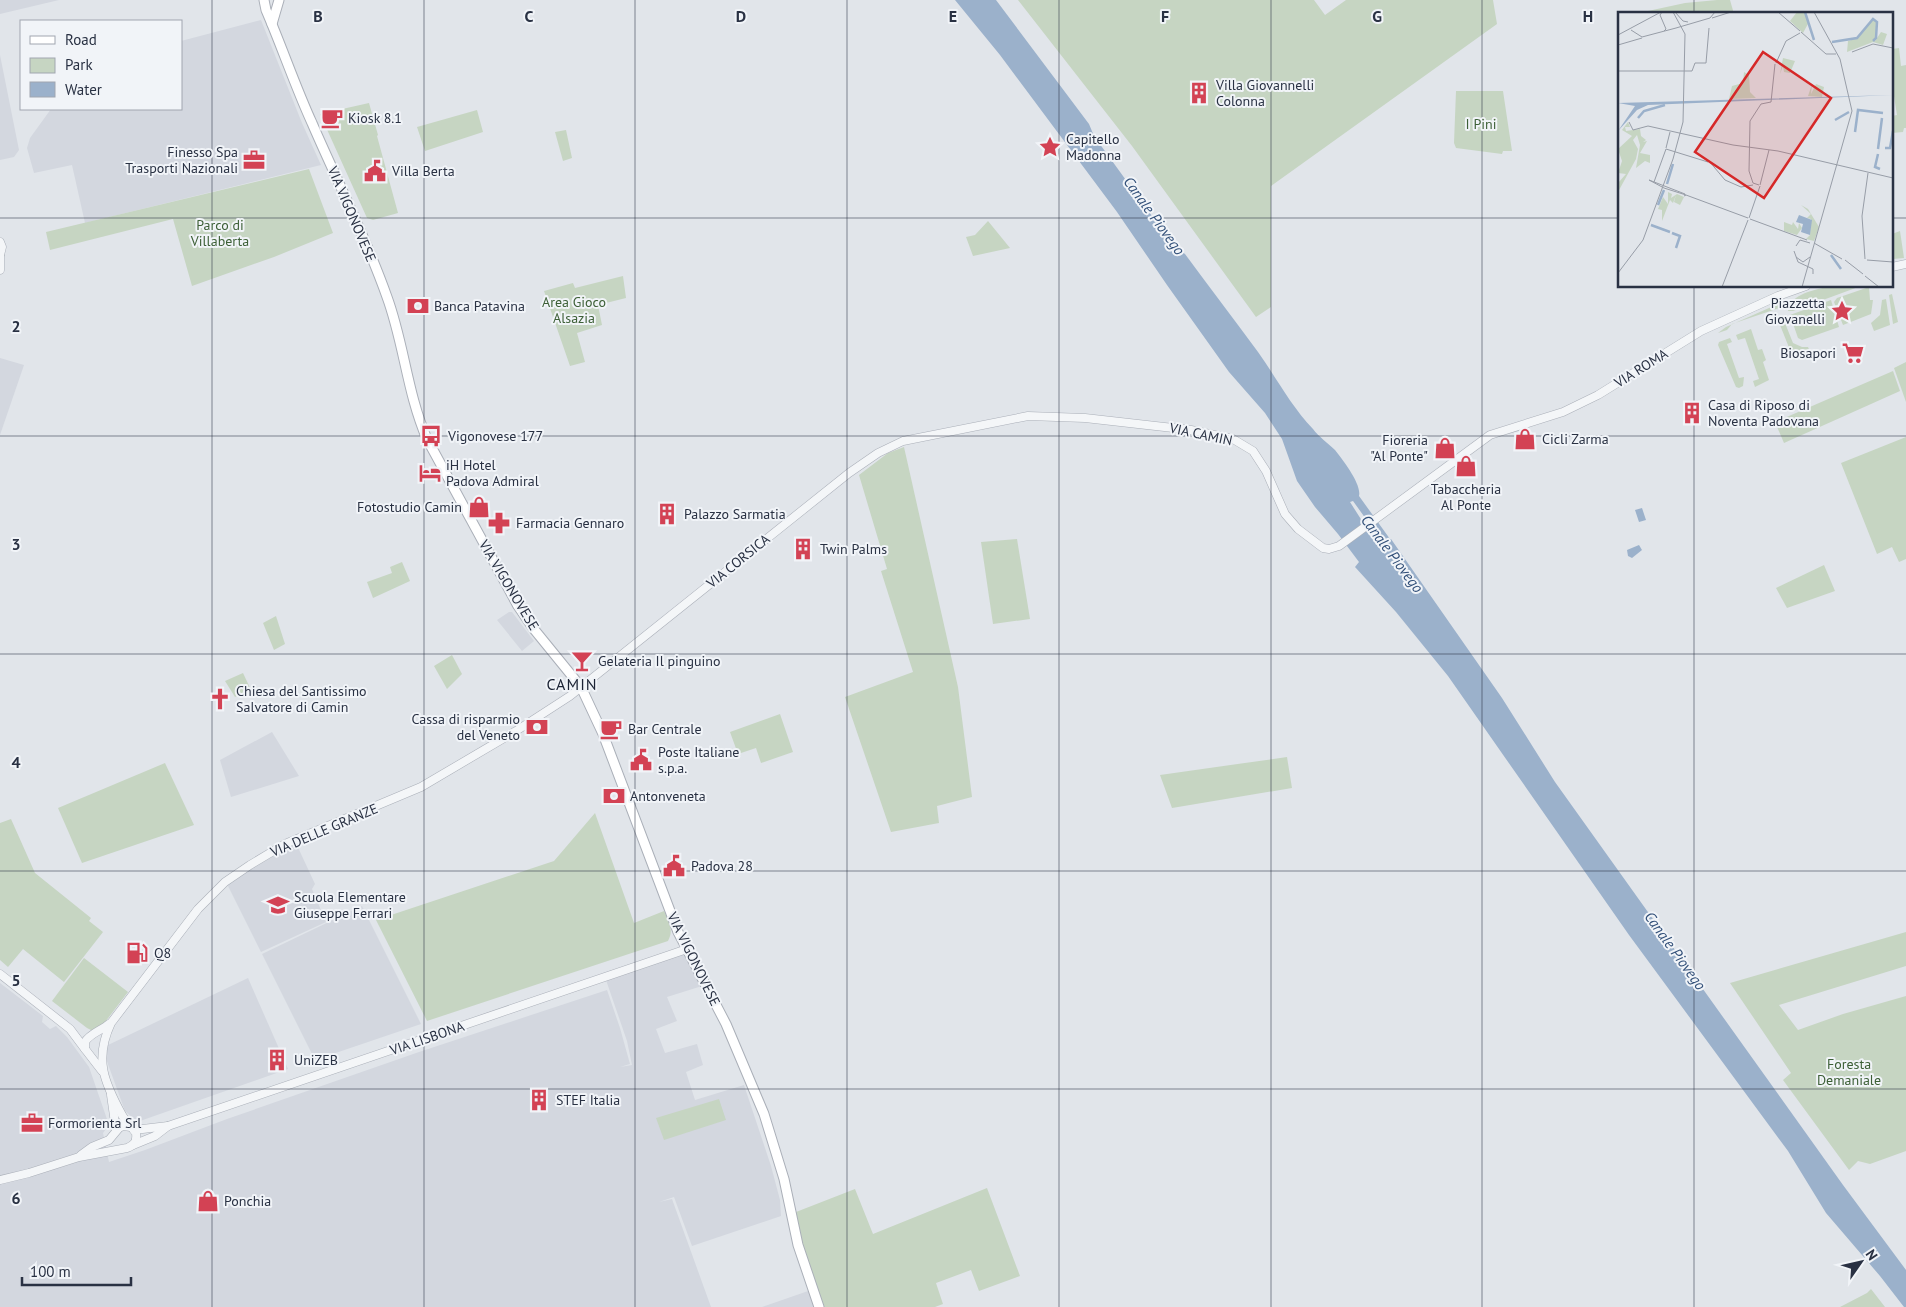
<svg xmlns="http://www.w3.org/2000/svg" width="1906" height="1307" viewBox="0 0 1906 1307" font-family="'PT Sans',sans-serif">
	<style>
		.built { fill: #d3d7df }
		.green { fill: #c6d5c2 }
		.water { fill: #9bb1cb; fill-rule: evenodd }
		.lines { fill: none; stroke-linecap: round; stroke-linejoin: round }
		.tertiary-casing { stroke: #aaafb8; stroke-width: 9 }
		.secondary-casing { stroke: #aaafb8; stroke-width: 11 }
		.tertiary { stroke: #f4f6f8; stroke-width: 8 }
		.secondary { stroke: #fff; stroke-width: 9 }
		.grid { fill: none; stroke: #293143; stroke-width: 1; stroke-opacity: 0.55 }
		.labels { text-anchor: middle; stroke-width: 4; stroke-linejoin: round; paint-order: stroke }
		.poi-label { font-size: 14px; fill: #293143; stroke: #f1f4f8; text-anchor: start }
		.park-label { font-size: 14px; fill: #3c5f36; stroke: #f1f4f8 }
		.street-label { font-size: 14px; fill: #293143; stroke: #f1f4f8 }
		.water-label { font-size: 15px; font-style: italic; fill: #314f78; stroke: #f1f4f8 }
		.quarter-label { font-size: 16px; letter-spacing: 1px; fill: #1b2334; stroke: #f1f4f8 }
		.inset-river { fill: none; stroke: #9bb1cb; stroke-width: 2.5 }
		.inset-road { fill: none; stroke: #979da7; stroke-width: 1 }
		.view { fill: #d62828; fill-opacity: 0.15; stroke: #d62828; stroke-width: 2.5 }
		.inset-edge { fill: none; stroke: #293143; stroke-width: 2.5 }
		.grid-label { font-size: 16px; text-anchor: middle; font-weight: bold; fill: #293143; stroke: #f1f4f8; stroke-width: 4; stroke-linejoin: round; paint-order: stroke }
	</style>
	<rect width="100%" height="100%" fill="#e1e5ea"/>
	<g class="built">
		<polygon points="0,0 59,0 0,14"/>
		<polygon points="261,20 302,123 321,165 85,223 72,165 34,173 27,148 30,138 51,109 181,109 181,41"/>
		<polygon points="0,55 19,150 14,157 0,160"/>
		<polygon points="0,358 24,365 0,435"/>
		<polygon points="509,612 512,612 534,641 522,651 497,620"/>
		<polygon points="272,732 299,776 231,797 220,760"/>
		<polygon points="295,841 315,884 312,889 326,922 261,952 226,882"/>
		<polygon points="362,906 421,1024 315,1060 262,954"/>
		<polygon points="684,953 702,986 667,997 677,1021 656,1029 665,1053 697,1044 703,1065 686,1072 695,1100 744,1085 771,1166 780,1200 781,1216 692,1246 674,1197 659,1202 672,1199 711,1307 0,1307 0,983 43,1016 42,1022 50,1029 56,1026 67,1037 89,1067 109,1125 103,1133 109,1162 145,1150 227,1119 419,1052 607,990 620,1028 630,1064 620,1067 632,1065 627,1041 606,980"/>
		<polygon points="248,978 288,1069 140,1121 135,1120 125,1111 105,1056 106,1046"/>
		<polygon points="811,1290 818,1307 762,1307"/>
	</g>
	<g class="green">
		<polygon points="1018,0 1314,0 1325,15 1346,0 1493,0 1497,24 1271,186 1271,307 1256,317 1132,146"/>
		<polygon points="1717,0 1730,0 1734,14 1634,14 1685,3"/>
		<polygon points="1899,48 1901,66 1906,65 1906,128 1904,128 1903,132 1892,133 1892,116 1897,115 1892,84 1892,49"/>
		<polygon points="1456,91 1503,91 1512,151 1503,151 1502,154 1456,148 1454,143"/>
		<polygon points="369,103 378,135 377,136 398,213 373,220 367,218 320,114"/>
		<polygon points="477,110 483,132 425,151 417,127"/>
		<polygon points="566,130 572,158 563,161 555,132"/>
		<polygon points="309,169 333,233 274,257 192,286 173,219 50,250 46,232"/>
		<polygon points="988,221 1010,248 973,256 966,237 975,235"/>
		<polygon points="1900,231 1904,258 1893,259 1892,234"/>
		<polygon points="623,276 626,298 598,305 602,325 577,333 585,362 570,366 544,291 573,283 575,288"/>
		<path d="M1831,286H1861L1793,311H1788C1791,293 1815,290 1831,286Z"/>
		<polygon points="1869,287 1870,300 1873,300 1871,314 1843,325 1834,302 1837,298"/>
		<polygon points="1892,294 1898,322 1893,324 1889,295"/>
		<polygon points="1886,299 1890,325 1874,331 1871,323 1880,315 1882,300"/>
		<polygon points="1831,300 1839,327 1802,340 1798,338 1790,315"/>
		<polygon points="1778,304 1779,308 1732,324 1727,330 1718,333 1726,327"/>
		<polygon points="1783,318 1793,343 1802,347 1808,347 1811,354 1794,360 1778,320"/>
		<polygon points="1751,329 1758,350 1762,349 1766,360 1763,362 1769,380 1755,387 1753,381 1759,379 1745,338 1738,340 1736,335"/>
		<polygon points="1730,338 1732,342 1727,344 1739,378 1744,377 1743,386 1739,388 1736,387 1718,345 1719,342"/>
		<polygon points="1906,362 1906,402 1894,368"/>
		<polygon points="1893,371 1900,391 1784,443 1775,422"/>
		<polygon points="1906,437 1906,559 1899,562 1892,547 1877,554 1841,463"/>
		<polygon points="904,447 958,687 972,797 937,806 939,823 891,832 845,697 913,672 881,571 887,569 859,475 888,453"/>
		<polygon points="1017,539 1030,619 993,624 981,542"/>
		<polygon points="402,562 410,581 373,598 367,582 392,573 390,567"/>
		<polygon points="1824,565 1835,591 1787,608 1776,588"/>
		<polygon points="276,616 285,644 274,650 263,623"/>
		<polygon points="452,655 462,674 447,689 434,666"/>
		<polygon points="243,673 251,690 235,697 225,681"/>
		<polygon points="780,714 793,752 761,763 756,748 738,754 730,732"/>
		<polygon points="1287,757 1292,788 1172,808 1160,775"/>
		<polygon points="165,763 194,825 82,863 58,808"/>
		<path d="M595,813L634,923L664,911C669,922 674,930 668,941L427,1021L376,920L554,861Z"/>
		<polygon points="11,819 35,873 91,918 89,921 103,932 64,982 23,949 8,967 0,960 0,823"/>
		<polygon points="1906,932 1906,966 1779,1005 1798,1030 1843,1014 1906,996 1906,1151 1870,1164 1858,1161 1849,1170 1783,1080 1791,1073 1730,983"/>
		<polygon points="84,958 128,992 99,1030 93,1031 87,1028 52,1001"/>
		<polygon points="719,1099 726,1120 664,1140 656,1118"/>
		<path d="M987,1188L1020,1276L979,1291L971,1270L936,1283L943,1304L935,1307H824C811,1275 801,1245 796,1212L855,1189L873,1234Z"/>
		<polygon points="1871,1289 1885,1307 1840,1307 1867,1293"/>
	</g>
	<g class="water">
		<path d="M955,0H996L1089,124L1094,136L1173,245L1185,254C1209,287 1234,319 1258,352C1276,377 1291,406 1313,429C1319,437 1328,443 1335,450C1342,459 1362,484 1359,496L1390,539H1391L1502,698L1555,782L1843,1185L1906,1270V1307H1904L1880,1276L1826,1213L1788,1151L1629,935L1448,676L1396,612L1355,567L1359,562L1338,534L1315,507L1297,481L1282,439L1265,413L1229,372L1167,285L1117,212L1000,55ZM1353,501L1384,544L1382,546L1371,535L1350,502Z"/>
		<polygon points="1642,508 1646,520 1639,522 1635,510"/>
		<polygon points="1639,545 1642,550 1632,558 1628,556 1627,550"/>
	</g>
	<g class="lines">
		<g class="tertiary-casing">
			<g id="tertiary">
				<polyline points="0,242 2,247 0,255"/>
				<polyline points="1892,267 1906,264"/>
				<polyline points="0,270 0,254"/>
				<polyline points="0,974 70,1029 85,1049"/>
				<path d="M102,1071L85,1049V1042C89,1034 102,1030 109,1024"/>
				<polyline points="111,1095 116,1130"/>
				<polyline points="134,1130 168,1126"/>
				<polyline points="133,1145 155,1136 168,1126 687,949"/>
				<polyline points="81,1155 92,1147 109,1140 119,1128 123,1126 131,1127"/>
				<path d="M0,1180L29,1173L79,1157L127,1148C135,1145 137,1141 136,1133C132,1127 126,1122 122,1115C104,1082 94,1059 111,1023L198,909L225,882L250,865L285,844L421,787L516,731L570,696L849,473L878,453L903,441L1028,416L1085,418L1191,430L1233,439L1253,451L1266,471L1285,514L1298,529L1323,548L1329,549L1339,546L1490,435L1563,412L1598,395L1701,331L1778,296L1806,286"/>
			</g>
		</g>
		<g class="secondary-casing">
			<g id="secondary">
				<path d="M264,0L266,10C282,47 295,86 312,123C337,181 366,237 387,297C404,343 407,393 427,439L518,606L533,628L581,687L603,734L678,932L726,1024L764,1114L784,1179L798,1245L819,1307"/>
				<polyline points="272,24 279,0"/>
			</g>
		</g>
		<use href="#tertiary" class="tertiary"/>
		<use href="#secondary" class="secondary"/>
	</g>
	<path class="grid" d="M212,0V1307M424,0V1307M635,0V1307M847,0V1307M1059,0V1307M1271,0V1307M1482,0V1307M1694,0V14M0,218H1620M1892,218H1906M1694,286V1307M0,436H1906M0,654H1906M0,871H1906M0,1089H1906"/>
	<defs>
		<g id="building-bare" transform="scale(1.725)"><path d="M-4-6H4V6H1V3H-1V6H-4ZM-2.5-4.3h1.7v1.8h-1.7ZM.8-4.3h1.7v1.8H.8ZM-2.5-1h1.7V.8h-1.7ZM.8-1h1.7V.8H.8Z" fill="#d34254" stroke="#f1f4f8" stroke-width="2.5" paint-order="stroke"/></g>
		<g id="cafe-bare" transform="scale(1.725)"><path d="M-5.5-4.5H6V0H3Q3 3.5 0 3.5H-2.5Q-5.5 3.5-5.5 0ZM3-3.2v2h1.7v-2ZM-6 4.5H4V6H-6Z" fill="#d34254" stroke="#f1f4f8" stroke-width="2.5" paint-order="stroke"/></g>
		<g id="sight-bare" transform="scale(1.725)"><path d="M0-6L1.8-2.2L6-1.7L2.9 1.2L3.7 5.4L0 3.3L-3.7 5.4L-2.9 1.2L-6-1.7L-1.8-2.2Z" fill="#d34254" stroke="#f1f4f8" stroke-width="2.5" paint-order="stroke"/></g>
		<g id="office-bare" transform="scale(1.725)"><path d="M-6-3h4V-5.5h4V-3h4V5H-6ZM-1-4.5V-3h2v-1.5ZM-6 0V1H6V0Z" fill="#d34254" stroke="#f1f4f8" stroke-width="2.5" paint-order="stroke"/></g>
		<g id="civic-bare" transform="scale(1.725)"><path d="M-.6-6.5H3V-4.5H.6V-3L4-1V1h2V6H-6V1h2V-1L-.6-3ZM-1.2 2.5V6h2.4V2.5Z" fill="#d34254" stroke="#f1f4f8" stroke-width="2.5" paint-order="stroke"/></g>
		<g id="bank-bare" transform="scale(1.725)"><path d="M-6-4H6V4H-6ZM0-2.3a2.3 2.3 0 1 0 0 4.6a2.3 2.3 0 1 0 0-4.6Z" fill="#d34254" stroke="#f1f4f8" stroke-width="2.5" paint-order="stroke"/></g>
		<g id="supermarket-bare" transform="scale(1.725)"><path d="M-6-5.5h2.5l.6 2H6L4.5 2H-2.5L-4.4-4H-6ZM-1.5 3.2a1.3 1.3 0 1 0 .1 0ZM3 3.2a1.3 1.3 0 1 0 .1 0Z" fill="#d34254" stroke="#f1f4f8" stroke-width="2.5" paint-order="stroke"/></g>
		<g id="bus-bare" transform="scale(1.725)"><path d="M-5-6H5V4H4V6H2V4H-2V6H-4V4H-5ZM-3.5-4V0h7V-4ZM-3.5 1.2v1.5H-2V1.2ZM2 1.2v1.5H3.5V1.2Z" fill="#d34254" stroke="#f1f4f8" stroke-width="2.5" paint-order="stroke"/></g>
		<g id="shop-bare" transform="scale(1.725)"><path d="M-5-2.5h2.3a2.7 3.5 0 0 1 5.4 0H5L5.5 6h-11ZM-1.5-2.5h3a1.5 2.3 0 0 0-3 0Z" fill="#d34254" stroke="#f1f4f8" stroke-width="2.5" paint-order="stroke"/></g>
		<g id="hotel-bare" transform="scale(1.725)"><path d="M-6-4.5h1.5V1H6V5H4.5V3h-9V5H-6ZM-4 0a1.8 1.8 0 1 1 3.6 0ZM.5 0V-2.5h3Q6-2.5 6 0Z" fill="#d34254" stroke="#f1f4f8" stroke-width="2.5" paint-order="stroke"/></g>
		<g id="pharmacy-bare" transform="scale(1.725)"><path d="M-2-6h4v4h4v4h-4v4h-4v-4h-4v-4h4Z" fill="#d34254" stroke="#f1f4f8" stroke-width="2.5" paint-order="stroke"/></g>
		<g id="bar-bare" transform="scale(1.725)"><path d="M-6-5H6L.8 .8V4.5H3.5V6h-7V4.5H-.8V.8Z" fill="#d34254" stroke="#f1f4f8" stroke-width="2.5" paint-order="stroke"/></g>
		<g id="church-bare" transform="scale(1.725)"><path d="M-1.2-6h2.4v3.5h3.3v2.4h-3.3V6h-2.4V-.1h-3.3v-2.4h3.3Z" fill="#d34254" stroke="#f1f4f8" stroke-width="2.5" paint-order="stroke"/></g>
		<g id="school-bare" transform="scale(1.725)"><path d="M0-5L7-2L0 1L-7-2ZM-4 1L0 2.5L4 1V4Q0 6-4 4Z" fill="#d34254" stroke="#f1f4f8" stroke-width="2.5" paint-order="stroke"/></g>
		<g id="fuel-bare" transform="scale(1.725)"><path d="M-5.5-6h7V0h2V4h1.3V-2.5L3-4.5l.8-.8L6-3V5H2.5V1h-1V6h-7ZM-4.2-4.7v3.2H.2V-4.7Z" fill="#d34254" stroke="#f1f4f8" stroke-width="2.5" paint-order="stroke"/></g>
	</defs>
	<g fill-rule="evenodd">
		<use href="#building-bare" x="1199" y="93"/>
		<use href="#cafe-bare" x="332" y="118"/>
		<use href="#sight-bare" x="1050" y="147"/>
		<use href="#office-bare" x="254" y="160"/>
		<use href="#civic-bare" x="375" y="171"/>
		<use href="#bank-bare" x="418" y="306"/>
		<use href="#sight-bare" x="1842" y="311"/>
		<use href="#supermarket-bare" x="1853" y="353"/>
		<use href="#building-bare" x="1692" y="413"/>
		<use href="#bus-bare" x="431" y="436"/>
		<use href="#shop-bare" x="1525" y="439"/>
		<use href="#shop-bare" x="1445" y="448"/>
		<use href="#shop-bare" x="1466" y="466"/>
		<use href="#hotel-bare" x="430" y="473"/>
		<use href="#shop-bare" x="479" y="507"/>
		<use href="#building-bare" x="667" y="514"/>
		<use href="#pharmacy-bare" x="499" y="523"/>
		<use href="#building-bare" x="803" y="549"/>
		<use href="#bar-bare" x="582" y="661"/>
		<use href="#church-bare" x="220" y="699"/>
		<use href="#bank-bare" x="537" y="727"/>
		<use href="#cafe-bare" x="611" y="729"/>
		<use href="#civic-bare" x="641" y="760"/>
		<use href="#bank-bare" x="614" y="796"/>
		<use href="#civic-bare" x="674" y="866"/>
		<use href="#school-bare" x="278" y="905"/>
		<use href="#fuel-bare" x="137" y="953"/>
		<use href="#building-bare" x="277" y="1060"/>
		<use href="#building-bare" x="539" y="1100"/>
		<use href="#office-bare" x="32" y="1123"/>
		<use href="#shop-bare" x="208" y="1201"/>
	</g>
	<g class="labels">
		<g class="poi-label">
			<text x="1216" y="90">Villa Giovannelli<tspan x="1216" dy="16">Colonna</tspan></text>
			<text x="348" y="123">Kiosk 8.1</text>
			<text x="1066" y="144">Capitello<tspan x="1066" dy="16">Madonna</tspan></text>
			<text x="238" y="157" text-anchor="end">Finesso Spa<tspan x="238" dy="16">Trasporti Nazionali</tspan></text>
			<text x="392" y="176">Villa Berta</text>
			<text x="1825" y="308" text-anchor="end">Piazzetta<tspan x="1825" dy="16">Giovanelli</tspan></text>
			<text x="434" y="311">Banca Patavina</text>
			<text x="1836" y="358" text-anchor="end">Biosapori</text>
			<text x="1708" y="410">Casa di Riposo di<tspan x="1708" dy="16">Noventa Padovana</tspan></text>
			<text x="448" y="441">Vigonovese 177</text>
			<text x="1542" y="444">Cicli Zarma</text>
			<text x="1428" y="445" text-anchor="end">Fioreria<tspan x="1428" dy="16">"Al Ponte"</tspan></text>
			<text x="446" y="470">iH Hotel<tspan x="446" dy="16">Padova Admiral</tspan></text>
			<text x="1466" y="494" text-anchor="middle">Tabaccheria<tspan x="1466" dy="16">Al Ponte</tspan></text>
			<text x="462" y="512" text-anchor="end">Fotostudio Camin</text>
			<text x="684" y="519">Palazzo Sarmatia</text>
			<text x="516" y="528">Farmacia Gennaro</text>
			<text x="820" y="554">Twin Palms</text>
			<text x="598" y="666">Gelateria Il pinguino</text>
			<text x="236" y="696">Chiesa del Santissimo<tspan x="236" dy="16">Salvatore di Camin</tspan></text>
			<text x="520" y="724" text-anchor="end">Cassa di risparmio<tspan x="520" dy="16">del Veneto</tspan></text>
			<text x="628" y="734">Bar Centrale</text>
			<text x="658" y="757">Poste Italiane<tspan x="658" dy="16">s.p.a.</tspan></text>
			<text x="630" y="801">Antonveneta</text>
			<text x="691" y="871">Padova 28</text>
			<text x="294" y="902">Scuola Elementare<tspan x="294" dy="16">Giuseppe Ferrari</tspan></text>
			<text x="154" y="958">Q8</text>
			<text x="294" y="1065">UniZEB</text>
			<text x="556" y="1105">STEF Italia</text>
			<text x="48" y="1128">Formorienta Srl</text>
			<text x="224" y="1206">Ponchia</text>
		</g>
		<g class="park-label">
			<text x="1481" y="129">I Pini</text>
			<text x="220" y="230">Parco di<tspan x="220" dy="16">Villaberta</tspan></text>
			<text x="574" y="307">Area Gioco<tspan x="574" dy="16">Alsazia</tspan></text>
			<text x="1849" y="1069">Foresta<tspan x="1849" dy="16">Demaniale</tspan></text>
		</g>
		<g class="street-label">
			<text transform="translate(352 214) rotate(67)" y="5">VIA VIGONOVESE</text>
			<text transform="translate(1641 368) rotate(-32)" y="5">VIA ROMA</text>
			<text transform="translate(1201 434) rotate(12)" y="5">VIA CAMIN</text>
			<text transform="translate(738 561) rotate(-39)" y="5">VIA CORSICA</text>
			<text transform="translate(509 585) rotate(59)" y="5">VIA VIGONOVESE</text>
			<text transform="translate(324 830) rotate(-23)" y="5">VIA DELLE GRANZE</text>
			<text transform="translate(694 959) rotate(64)" y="5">VIA VIGONOVESE</text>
			<text transform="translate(427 1038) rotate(-19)" y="5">VIA LISBONA</text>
		</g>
		<g class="water-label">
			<text transform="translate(1154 216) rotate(54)" y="5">Canale Piovego</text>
			<text transform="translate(1392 554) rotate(53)" y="5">Canale Piovego</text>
			<text transform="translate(1675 951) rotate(54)" y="5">Canale Piovego</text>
		</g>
		<g class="quarter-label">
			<text x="572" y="690">CAMIN</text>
		</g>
	</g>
	<g transform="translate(1618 12)">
		<rect width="275" height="275" fill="#e1e5ea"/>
		<path d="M179,0H186L191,10L185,21L172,9ZM255,7L259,11L257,29L263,20L269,22L265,33L255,30L229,40L230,29L240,26ZM165,46L177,49L172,61L166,60L165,54L162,62ZM126,60L131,63L132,80L138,86L111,87L114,74L125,71ZM194,72L193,82L198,72L206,75L204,85L190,84ZM10,110L12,115H7L8,119L22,117L23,124L28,128L25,130L29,129L22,141L32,143V151L27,149L18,156L22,133L19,123L15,128L20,137L18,147L0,180V171L8,162L0,161L4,149L0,137L14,124L4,118ZM50,180L54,182L53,186L59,182L66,185L62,193L56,190L58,183L55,191L52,188L44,209V198L40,197L45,185L50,192ZM183,193L190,197L201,215L196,229L188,227L192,223L193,207L189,206L193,202ZM166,210L174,213L175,210L180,217L181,211L184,216L179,223L166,219Z" fill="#c6d5c2"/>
		<path d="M275,83L30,93L19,98L0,119L17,94L0,91ZM181,203L194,208L192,223L183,220L185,212L178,210Z" fill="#9bb1cb"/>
		<path class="inset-river" d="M187,0L196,28M214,30L239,26L255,7L259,10L258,26L255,29M20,106L26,99L47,93M217,108L231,100M237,120L240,98L265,101M267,136H272L275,119M260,137L264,106M260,142L257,155L262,157M49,172L55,152M40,193L46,178M33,213L52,220M54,221L62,224L58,236M213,243L223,257"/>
		<path class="inset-road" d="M44,0L42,3L48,17L46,19M57,0L65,9L70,10M160,0L182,19M94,6L113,0M58,16L92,6L97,0M13,18L24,25L58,16M183,20L208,42H218M0,23L43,0M0,33L24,26M234,40L255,32L275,36M158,51L168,29L182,21M0,59H74M74,59L77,51H88L91,16M11,110L15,118L30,114L115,133L160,139L275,166M48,136L52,120M48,137L90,150M91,149L107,168L123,175L135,173M36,170L48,137M141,173L135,171L131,159L132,109L143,92L153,90L157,52M142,173L151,138M68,183L130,206M66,184L68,183L46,176L31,168L67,182M131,206L142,174M132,207L189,228M196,231L224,247M178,234L182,228L192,231M176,239L180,250L195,257V262M178,245L185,250L192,245M247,247L244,204L250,161M227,248L245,262M249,248L275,250M0,261L25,228L55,147L65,110L67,22L55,0M247,264L261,275M104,275L130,208M184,275L234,99L222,47L196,0"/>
		<path class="view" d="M145,40L213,86L146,186L77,140Z"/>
		<rect width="275" height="275" class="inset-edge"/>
	</g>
	<g class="grid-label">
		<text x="318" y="22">B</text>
		<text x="529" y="22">C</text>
		<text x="741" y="22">D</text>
		<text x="953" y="22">E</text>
		<text x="1165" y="22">F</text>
		<text x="1377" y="22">G</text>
		<text x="1588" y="22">H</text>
		<text x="16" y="332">2</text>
		<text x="16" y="550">3</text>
		<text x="16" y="768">4</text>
		<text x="16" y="986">5</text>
		<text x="16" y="1204">6</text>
	</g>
	<rect x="20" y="20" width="162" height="90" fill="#f1f4f8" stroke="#a1a6b0"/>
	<rect x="30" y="36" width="25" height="8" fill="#ffffff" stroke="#a1a6b0"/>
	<text x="65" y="45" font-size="15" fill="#293143">Road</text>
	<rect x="30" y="58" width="25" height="15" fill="#c6d5c2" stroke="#a1a6b0"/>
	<text x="65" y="70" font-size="15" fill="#293143">Park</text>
	<rect x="30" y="82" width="25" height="15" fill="#9bb1cb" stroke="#a1a6b0"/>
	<text x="65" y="95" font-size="15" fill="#293143">Water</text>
	<g transform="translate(1861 1262) rotate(56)" stroke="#f1f4f8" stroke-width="4" paint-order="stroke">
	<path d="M0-4L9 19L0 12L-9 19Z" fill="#293143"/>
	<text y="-8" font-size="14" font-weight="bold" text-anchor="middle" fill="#293143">N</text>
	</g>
	<path d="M22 1277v8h109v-8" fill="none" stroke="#293143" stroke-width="2.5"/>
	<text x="30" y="1277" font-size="15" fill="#293143" stroke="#f1f4f8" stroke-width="4" paint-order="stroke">100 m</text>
</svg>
